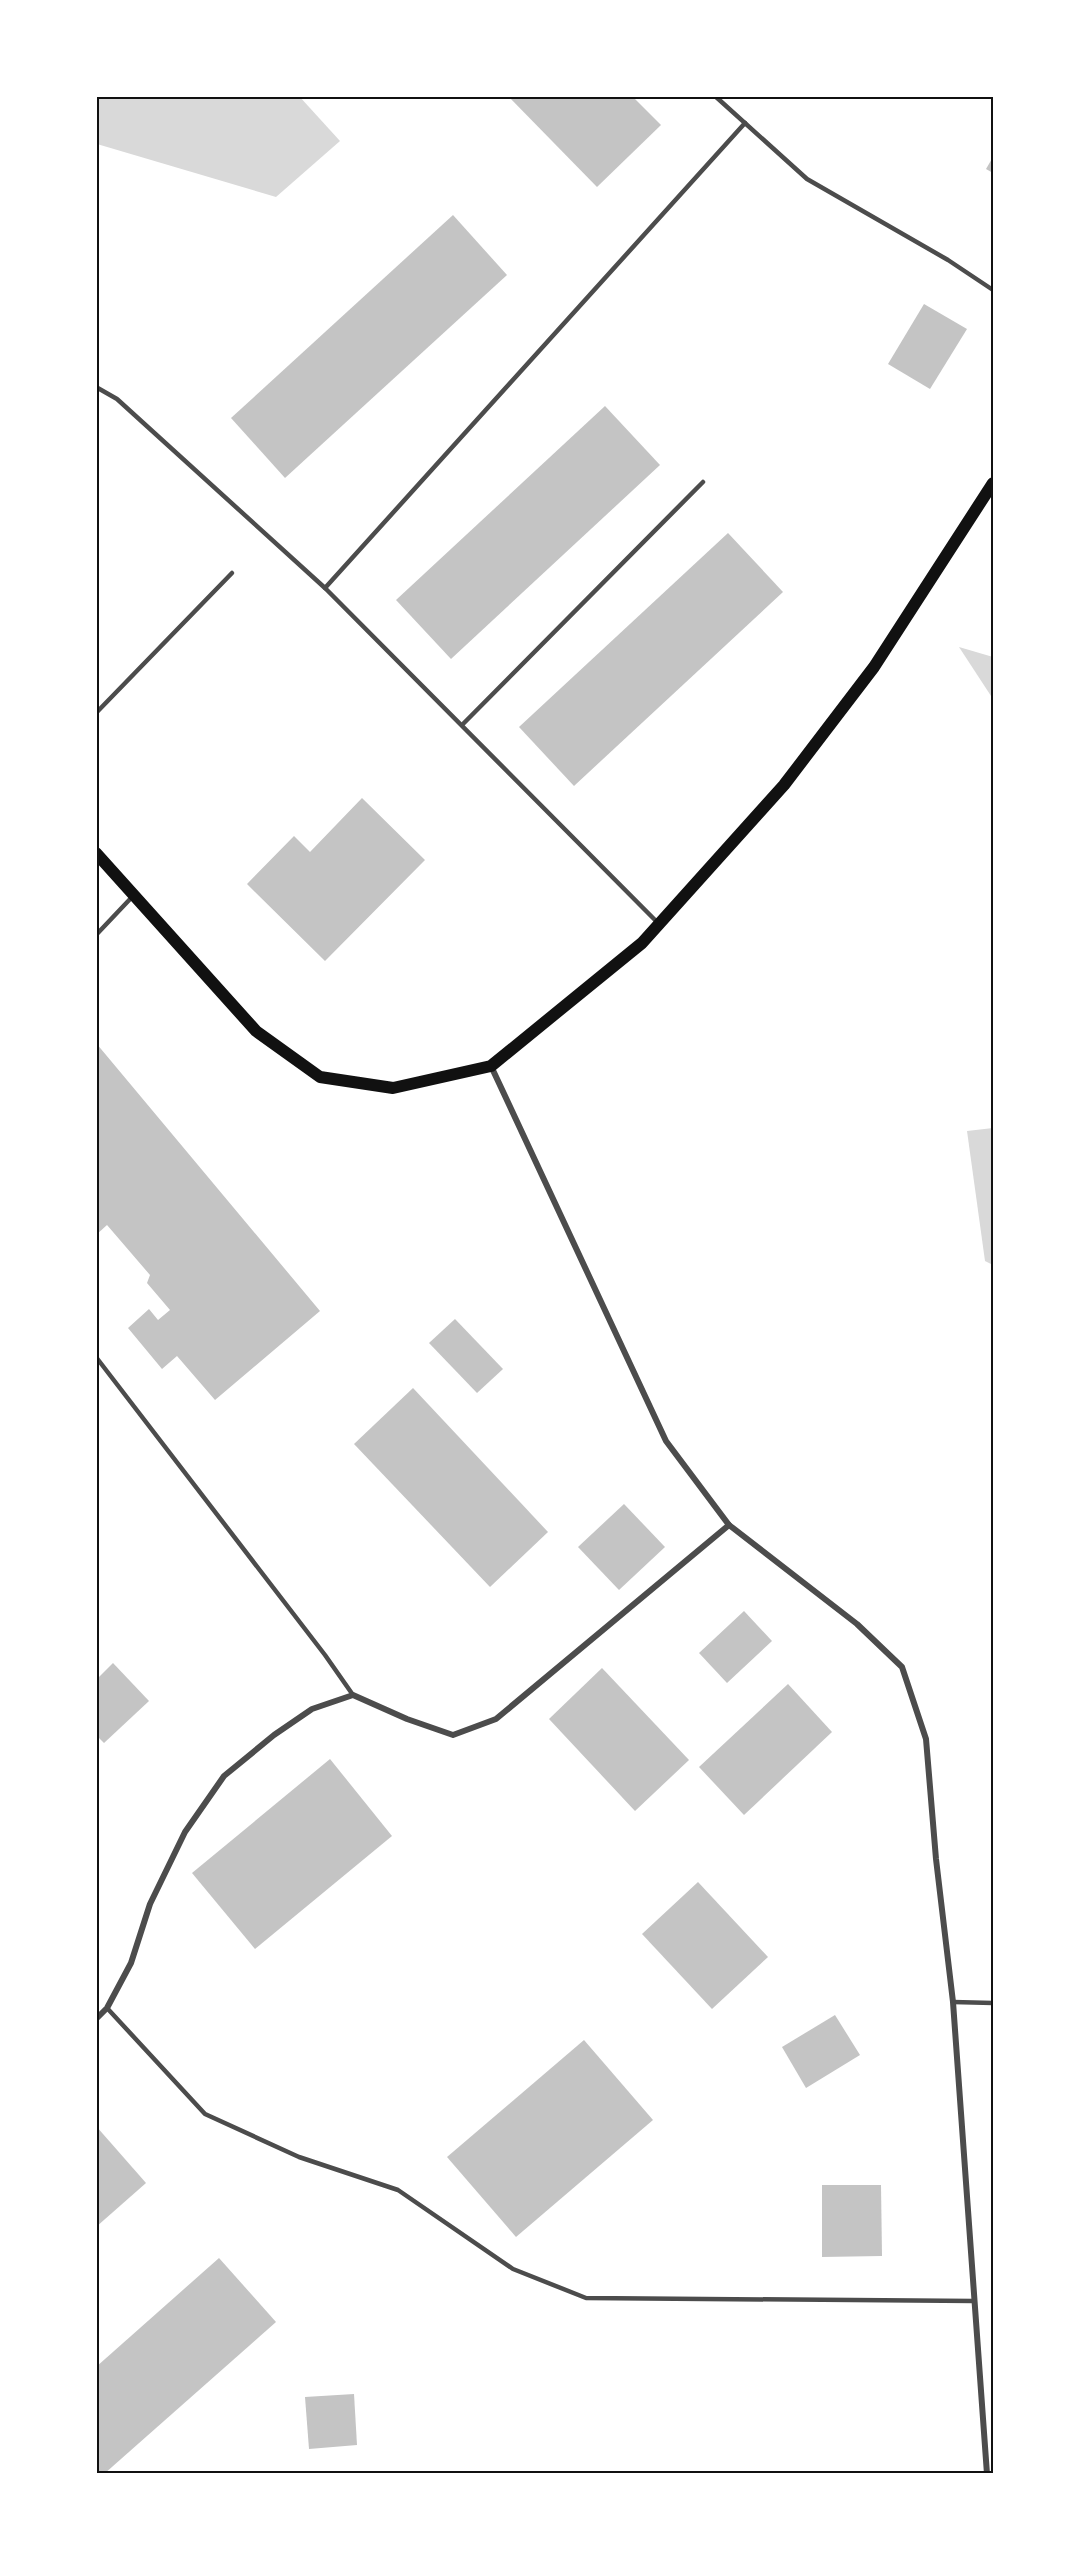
<svg xmlns="http://www.w3.org/2000/svg" width="1089" height="2570" viewBox="0 0 1089 2570" font-family="'Exo 2',sans-serif">
	<style>
		.water { fill: #d9d9d9 }
		.building { fill: #c4c4c4 }
		.lines { fill: none; stroke-linecap: round; stroke-linejoin: round }
		.service { stroke: #4c4c4c; stroke-width: 4.5 }
		.minor { stroke: #4c4c4c; stroke-width: 6 }
		.secondary { stroke: #111; stroke-width: 12 }
		.neatline { fill: none; stroke: #111; stroke-width: 2 }
	</style>
	<rect width="100%" height="100%" fill="#fff"/>
	<g class="water">
		<polygon points="96,96 299,96 340,141 276,197 97,144"/>
		<polygon points="959,647 993,657 993,699"/>
		<polygon points="993,1128 993,1265 985,1261 967,1131"/>
	</g>
	<g class="building">
		<polygon points="508,96 632,96 661,125 597,187"/>
		<polygon points="993,157 993,173 986,169"/>
		<polygon points="453,215 507,275 285,478 231,418"/>
		<polygon points="924,304 967,329 930,389 888,364"/>
		<polygon points="605,406 660,465 451,659 396,600"/>
		<polygon points="728,533 783,592 574,786 519,727"/>
		<polygon points="362,798 425,860 325,961 247,884 294,836 310,852"/>
		<polygon points="96,1043 320,1311 215,1400 177,1356 162,1369 128,1328 149,1309 158,1320 170,1310 147,1283 150,1275 107,1225 96,1235 96,1192 98,1190 96,1187"/>
		<polygon points="455,1319 503,1369 477,1393 429,1343"/>
		<polygon points="413,1388 548,1532 490,1587 354,1444"/>
		<polygon points="624,1504 665,1547 619,1590 578,1547"/>
		<polygon points="744,1611 772,1641 727,1683 699,1653"/>
		<polygon points="113,1663 149,1701 104,1743 96,1735 96,1680"/>
		<polygon points="602,1668 689,1760 635,1811 549,1719"/>
		<polygon points="788,1684 832,1732 744,1815 699,1767"/>
		<polygon points="330,1759 392,1836 255,1949 192,1873"/>
		<polygon points="698,1882 768,1957 712,2009 642,1934"/>
		<polygon points="835,2015 860,2055 806,2088 782,2047"/>
		<polygon points="584,2040 653,2120 516,2237 447,2157"/>
		<polygon points="96,2126 146,2183 96,2227"/>
		<polygon points="822,2185 881,2185 882,2256 822,2257"/>
		<polygon points="219,2258 276,2322 104,2474 96,2474 96,2367"/>
		<polygon points="354,2394 357,2445 309,2449 305,2397"/>
	</g>
	<g class="lines">
		<g class="service">
			<polyline points="715,96 807,179 948,260 993,290"/>
			<polyline points="96,387 117,399 325,588 657,922"/>
			<polyline points="325,588 745,123"/>
			<polyline points="96,713 232,573"/>
			<polyline points="462,725 703,482"/>
			<polyline points="96,935 132,897"/>
			<polyline points="96,1357 325,1655 353,1695"/>
			<polyline points="953,2002 993,2003"/>
			<polyline points="107,2008 205,2114 299,2157 398,2190 513,2269 586,2298 974,2301"/>
		</g>
		<g class="minor">
			<polyline points="491,1066 666,1441 729,1525 857,1624 902,1667 926,1739 936,1859 953,2002 987,2474"/>
			<polyline points="96,2019 107,2008 131,1963 150,1904 185,1832 224,1776 274,1735 312,1709 353,1695 407,1719 453,1735 496,1719 729,1525"/>
		</g>
		<polyline class="secondary" points="96,853 256,1031 320,1077 393,1088 491,1066 642,943 784,785 874,667 993,483"/>
	</g>
	<rect width="1089" height="2570" fill="none" stroke="#ffffff" stroke-width="195"/>
	<rect x="98" y="98" width="894" height="2374" class="neatline"/>
</svg>
